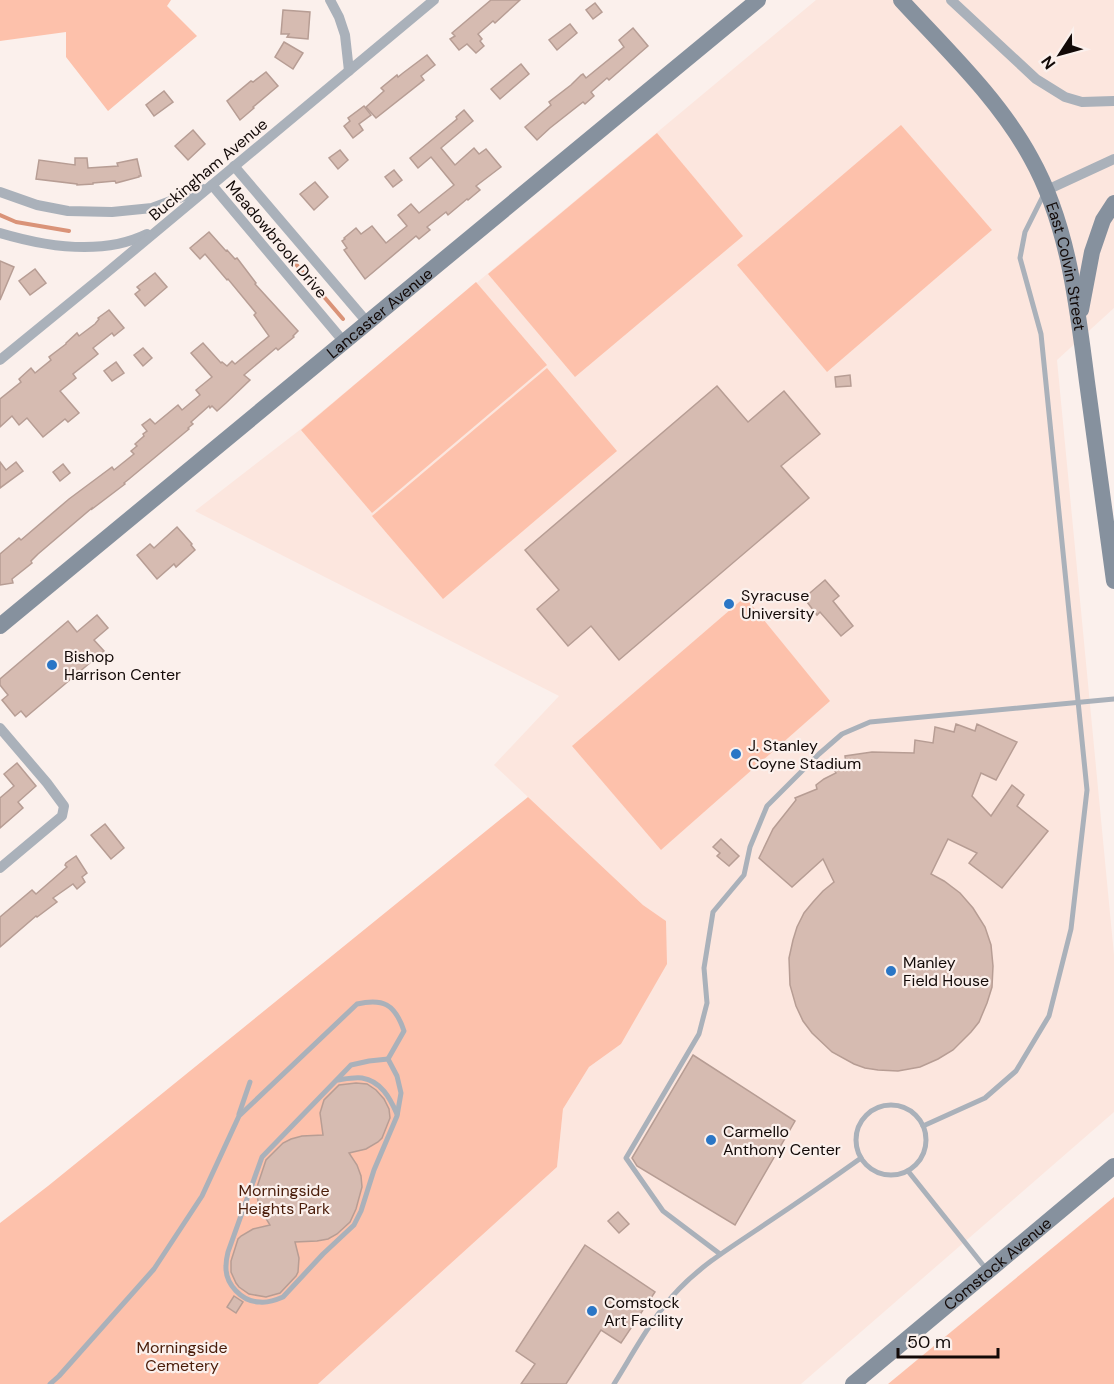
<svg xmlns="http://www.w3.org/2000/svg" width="1114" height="1384" viewBox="0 0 1114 1384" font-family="'DM Sans',sans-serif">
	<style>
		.built { fill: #fce6de }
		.green { fill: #fdc1ab }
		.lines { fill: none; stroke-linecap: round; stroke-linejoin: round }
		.stream { stroke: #da9378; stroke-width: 4 }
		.building { fill: #d6bbb1; stroke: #b79d94; stroke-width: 1.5 }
		.lane { stroke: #aab1ba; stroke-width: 5 }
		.street { stroke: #aab1ba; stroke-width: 10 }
		.secondary { stroke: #86919e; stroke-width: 16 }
		.poi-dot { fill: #2a76c6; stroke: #fbf0ec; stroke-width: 2 }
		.labels { text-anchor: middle; stroke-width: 4.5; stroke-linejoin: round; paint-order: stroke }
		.street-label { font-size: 16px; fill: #120907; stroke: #fbf0ec }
		.poi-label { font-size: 16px; fill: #120907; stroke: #fbf0ec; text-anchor: start }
		.park-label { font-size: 16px; fill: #491c09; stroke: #fbf0ec }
	</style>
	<rect width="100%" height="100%" fill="#fbf0ec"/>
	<polygon class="built" points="816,0 1114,0 1114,308 1057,360 1114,955 1114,1112 801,1384 318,1384 557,1167 563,1109 589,1067 621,1044 666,921 643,905 494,765 559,696 195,511 301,429"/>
	<g class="green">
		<polygon points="0,0 171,0 167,6 197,36 108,111 66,57 66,32 0,41"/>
		<polygon points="901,125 992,230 827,372 737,265"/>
		<polygon points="657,133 743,236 575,377 488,274"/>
		<polygon points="476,282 547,365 372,513 301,430"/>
		<polygon points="547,368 617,451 443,599 372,516"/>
		<polygon points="745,597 830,701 661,850 572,746"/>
		<polygon points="528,797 643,905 666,921 667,964 621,1044 589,1067 563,1109 557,1167 318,1384 0,1384 0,1223 48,1186"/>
		<polygon points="1114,1197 1114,1384 888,1384"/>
	</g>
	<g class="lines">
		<g class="stream">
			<polyline points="242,201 343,319"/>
			<polyline points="0,215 16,222 69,231"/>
		</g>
	</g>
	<g class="building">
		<polygon points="491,0 520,0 495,23 493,21 478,34 482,39 480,41 484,46 476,53 467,44 459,50 450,39 455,36 452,33"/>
		<polygon points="595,3 602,12 593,19 586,10"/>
		<polygon points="283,10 310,12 308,39 287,37 289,34 281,34"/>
		<polygon points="570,24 577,33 557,50 549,40"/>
		<polygon points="633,28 648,46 609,80 607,78 591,92 594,96 585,104 583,102 550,128 537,140 525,127 551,105 549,102 571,85 581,75 583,74 586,78 624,47 619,40"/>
		<polygon points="284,42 303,53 293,69 275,57"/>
		<polygon points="427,55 435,65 421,76 424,80 376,118 366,107 384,91 381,88 397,75 398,77 403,73"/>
		<polygon points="521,64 529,74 500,99 491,89"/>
		<polygon points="266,72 278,86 253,107 254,108 240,120 227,101 251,81 253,82"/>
		<polygon points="164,91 173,102 154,116 146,105"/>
		<polygon points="364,106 371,115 359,124 363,130 353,138 344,126 350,121 348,118"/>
		<polygon points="464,110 473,121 441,148 455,165 474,148 479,154 486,149 501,167 476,186 480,190 468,200 467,199 448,215 446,212 427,227 430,230 419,239 416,236 365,279 344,250 347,248 342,241 345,239 344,238 356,228 361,234 372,226 386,243 407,226 398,215 411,204 419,213 454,185 431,157 418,168 410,158 457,119 456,117"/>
		<polygon points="193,130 205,144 188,160 175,146"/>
		<polygon points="340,150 348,160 338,169 329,158"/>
		<polygon points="75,158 87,158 88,168 118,166 117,163 137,159 141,176 139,176 139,177 116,183 115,181 93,183 93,184 77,185 77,184 36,179 39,160 75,165"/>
		<polygon points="394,170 402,180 393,187 385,177"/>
		<polygon points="315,182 328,197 314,210 300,194"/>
		<polygon points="209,232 226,251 227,250 235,259 237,258 256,283 255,284 298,331 293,336 294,337 278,350 276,348 244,375 250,380 226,403 217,411 212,406 210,408 209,406 191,422 193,424 188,428 189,429 129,479 124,483 125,484 92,509 92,508 38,554 31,561 32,563 12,579 13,583 0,585 0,554 19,538 21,540 69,499 112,467 114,470 134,454 131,451 137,446 135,444 144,436 143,434 147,431 142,425 150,419 155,424 178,405 182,410 200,395 196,390 212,377 191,353 203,343 221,363 222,362 227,366 232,361 235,364 269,336 254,315 256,313 228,279 227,280 205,254 200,259 190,248"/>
		<polygon points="0,261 14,267 0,300"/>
		<polygon points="35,269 46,283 30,295 19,281"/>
		<polygon points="155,273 167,287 145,306 135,294 140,290 137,287"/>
		<polygon points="109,310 124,328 114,336 112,333 93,348 98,354 73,374 76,378 60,391 79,413 68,422 65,419 43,437 27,418 19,425 12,416 0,427 0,399 21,382 19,379 31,368 35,373 51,360 49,357 66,344 66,343 77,333 79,336 95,324 99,319 98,318"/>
		<polygon points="143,348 152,358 143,366 134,355"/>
		<polygon points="116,362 124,373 112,381 104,371"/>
		<polygon points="850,375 851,386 836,387 835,377"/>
		<polygon points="717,386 748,422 784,391 820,434 781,466 809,498 619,660 591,626 568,646 537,609 559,590 525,550"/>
		<polygon points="0,462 6,470 16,462 23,471 0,488"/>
		<polygon points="63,464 70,473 60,481 53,472"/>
		<polygon points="177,527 192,544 191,545 195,550 176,567 174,564 157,579 137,555 150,544 154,548"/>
		<polygon points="825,580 839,596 833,601 853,626 841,636 820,612 817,615 804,598"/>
		<polygon points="97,615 108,628 94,640 104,651 26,717 21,711 15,716 2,700 8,695 0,685 0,679 68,621 77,632"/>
		<polygon points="956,724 975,731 977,724 1017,742 996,780 981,773 972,796 991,816 1012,785 1024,795 1017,806 1048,831 1002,888 969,863 977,853 948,839 931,874 944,881 960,893 973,908 985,927 991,945 993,966 992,987 987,1003 979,1022 971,1032 953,1050 938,1059 920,1067 898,1071 878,1070 865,1068 854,1064 832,1052 812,1033 803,1021 796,1006 790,985 789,958 793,940 797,927 804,913 813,902 823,891 834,882 823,859 792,887 759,858 773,829 796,800 795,798 817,789 816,785 824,779 836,773 834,769 846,765 845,756 872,752 914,753 915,740 933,743 935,727 954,732"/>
		<polygon points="17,763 36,786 18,802 23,808 0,828 0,798 14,786 4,774"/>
		<polygon points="105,824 124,848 111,859 91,835"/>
		<polygon points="721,839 739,856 729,866 717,856 720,853 713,847"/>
		<polygon points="76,856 87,873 82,877 85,882 77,889 73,884 53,898 57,902 37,917 36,916 0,947 0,917 32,890 36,894 67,867 65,865 66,863"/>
		<polygon points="693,1055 795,1121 735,1225 637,1166 632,1158"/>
		<polygon points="356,1083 367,1084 376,1090 384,1099 389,1109 390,1118 382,1138 378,1142 366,1149 349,1153 357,1165 361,1176 362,1187 356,1209 350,1222 337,1234 328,1239 317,1241 295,1242 299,1258 298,1272 296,1276 280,1293 266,1297 249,1294 239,1287 236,1283 231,1272 231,1261 238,1239 241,1236 253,1229 270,1225 262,1212 258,1201 256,1190 266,1160 283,1143 291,1139 302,1136 323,1135 320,1113 324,1100 339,1085"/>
		<polygon points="618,1212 629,1224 619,1233 608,1221"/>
		<polygon points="585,1245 655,1292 621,1343 601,1330 566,1384 521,1384 535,1364 516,1351"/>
		<polygon points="234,1296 243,1302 236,1313 227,1307"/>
	</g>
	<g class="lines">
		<g class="lane">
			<path d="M388,1059L397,1076L401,1093L397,1116L374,1170L361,1211L354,1225L323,1254L283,1297C276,1300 268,1303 260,1302C242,1302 225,1284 226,1266C226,1262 227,1256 228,1252L262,1157L351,1065L369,1061Z"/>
			<path d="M338,1080C345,1079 354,1077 362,1078C381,1081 390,1098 397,1114"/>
			<circle cx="891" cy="1140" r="35"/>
			<polyline points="239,1114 250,1082"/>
			<polyline points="923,1126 985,1098 1016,1071 1049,1016 1071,929 1087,790 1041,334 1020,258 1025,232 1044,194"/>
			<polyline points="908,1171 987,1270"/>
			<polyline points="720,1254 663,1211 626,1158 699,1034 707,1003 704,968 713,912 744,875 750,847 767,806 819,754 842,734 870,722 1114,699"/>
			<path d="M50,1384L59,1376L154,1269L202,1196L239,1116L357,1004C383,998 395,1004 404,1031L388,1059"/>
			<path d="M614,1384C634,1352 652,1317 679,1289C701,1266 728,1249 755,1231C791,1207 826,1183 861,1158"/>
		</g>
		<g class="street">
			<polyline points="330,0 339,17 345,35 349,71"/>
			<polyline points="951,0 1036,79 1065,97 1082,102 1114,101"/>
			<polyline points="234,166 367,322"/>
			<polyline points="212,185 344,342"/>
			<polyline points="1047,190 1114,159"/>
			<polyline points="0,192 37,205 68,211 112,212 152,208 203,189"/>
			<path d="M0,233C47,247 102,256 147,234"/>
			<polyline points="0,360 104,275 434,0"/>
			<polyline points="0,728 47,783 64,806 62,816 0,868"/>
		</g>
		<g class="secondary">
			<path id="s1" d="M901,0C946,49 999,99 1031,158C1069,226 1077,306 1087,382C1096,448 1105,515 1114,581"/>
			<polyline points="1081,310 1092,252 1103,220 1114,203"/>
			<path id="s2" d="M0,626L758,0"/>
			<path id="s3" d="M853,1384L1114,1166"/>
		</g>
	</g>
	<g class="poi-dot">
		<circle cx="729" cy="604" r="6"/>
		<circle cx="52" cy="665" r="6"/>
		<circle cx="736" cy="754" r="6"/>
		<circle cx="891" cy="971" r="6"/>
		<circle cx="711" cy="1140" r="6"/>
		<circle cx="592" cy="1311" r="6"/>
	</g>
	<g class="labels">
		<g class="street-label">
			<text transform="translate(208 169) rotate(-40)" y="6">Buckingham Avenue</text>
			<text transform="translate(277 239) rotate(50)" y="6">Meadowbrook Drive</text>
			<text dy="6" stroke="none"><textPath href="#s1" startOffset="320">East Colvin Street</textPath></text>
			<text dy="6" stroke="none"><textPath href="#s2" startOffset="492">Lancaster Avenue</textPath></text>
			<text dy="6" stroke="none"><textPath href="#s3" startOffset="188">Comstock Avenue</textPath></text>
		</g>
		<g class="poi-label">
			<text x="741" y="601">Syracuse<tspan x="741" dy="18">University</tspan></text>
			<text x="64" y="662">Bishop<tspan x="64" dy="18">Harrison Center</tspan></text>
			<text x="748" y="751">J. Stanley<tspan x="748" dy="18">Coyne Stadium</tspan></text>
			<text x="903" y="968">Manley<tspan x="903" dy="18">Field House</tspan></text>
			<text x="723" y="1137">Carmello<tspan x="723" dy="18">Anthony Center</tspan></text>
			<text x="604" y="1308">Comstock<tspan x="604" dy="18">Art Facility</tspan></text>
		</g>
		<g class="park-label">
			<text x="284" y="1196">Morningside<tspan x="284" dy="18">Heights Park</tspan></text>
			<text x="182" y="1353">Morningside<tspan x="182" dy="18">Cemetery</tspan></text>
		</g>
	</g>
	<g transform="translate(1060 54) rotate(234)" stroke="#fbf0ec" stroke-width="4.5" paint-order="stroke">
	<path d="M0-4.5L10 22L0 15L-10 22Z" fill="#120907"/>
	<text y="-9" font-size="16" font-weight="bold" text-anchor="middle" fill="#120907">N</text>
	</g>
	<path d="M898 1348v9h100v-9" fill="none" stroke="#120907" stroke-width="3"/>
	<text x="907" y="1348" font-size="18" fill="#120907" stroke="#fbf0ec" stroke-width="4.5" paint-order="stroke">50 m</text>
</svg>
